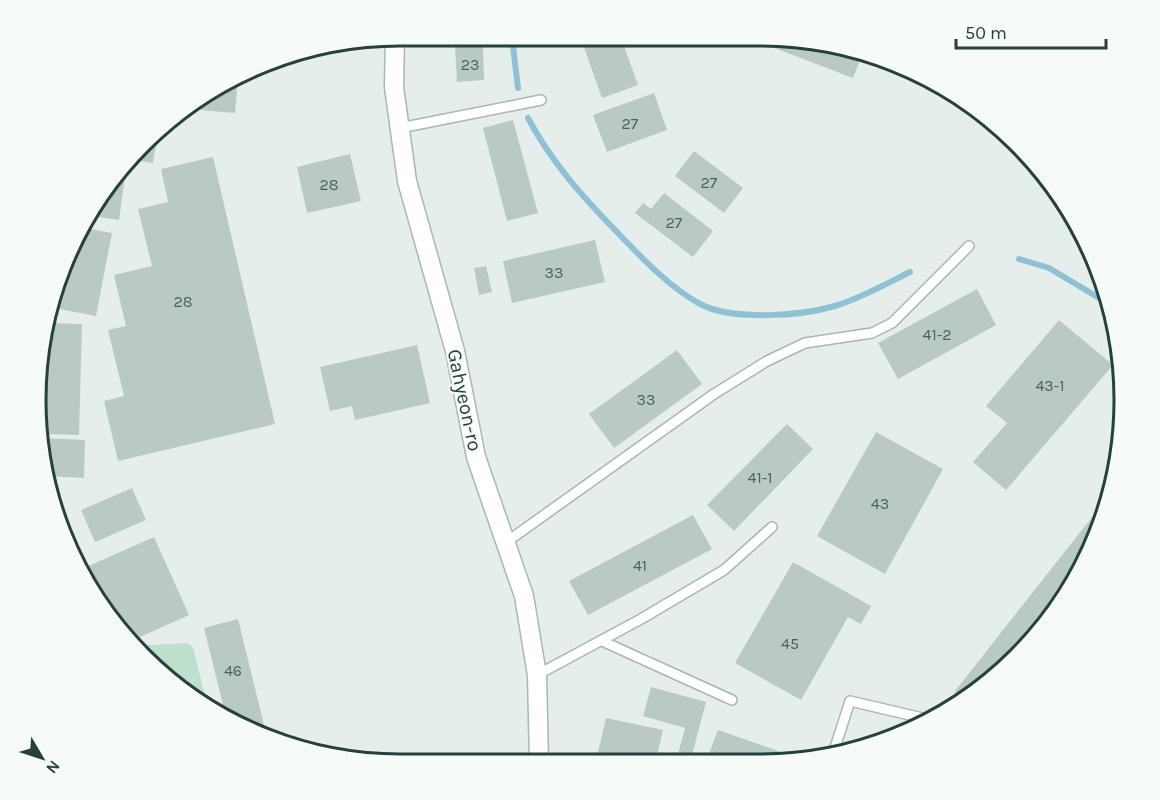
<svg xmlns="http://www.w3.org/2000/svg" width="1160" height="800" viewBox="0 0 1160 800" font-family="Karla,sans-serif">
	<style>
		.green { fill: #bedfcb }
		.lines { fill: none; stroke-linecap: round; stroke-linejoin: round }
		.stream { stroke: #8ec1d3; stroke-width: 6 }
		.building { fill: #bac9c5 }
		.lane-casing { stroke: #a7b7b3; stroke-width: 12 }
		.secondary-casing { stroke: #a3bab5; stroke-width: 21 }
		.lane { stroke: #fff; stroke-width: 9 }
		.secondary { stroke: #fff; stroke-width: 18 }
		.labels { text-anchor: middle; stroke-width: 4.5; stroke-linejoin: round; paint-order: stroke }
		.number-label { font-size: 16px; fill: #4a635e }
		.street-label { font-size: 20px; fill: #24413c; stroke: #f6faf9 }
		.rim { fill: none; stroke: #24413c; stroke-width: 3 }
	</style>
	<rect width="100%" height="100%" fill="#e5eeeb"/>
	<polygon class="green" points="187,643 193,647 206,700 142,657 135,646"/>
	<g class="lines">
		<g class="stream">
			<polyline points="512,38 518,88"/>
			<path d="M528,118C552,163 582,196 617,232C642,258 669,287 700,304C732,321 801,316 835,306C861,298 886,284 910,272"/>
			<polyline points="1019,259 1049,268 1104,301"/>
		</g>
	</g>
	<g class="building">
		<polygon points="581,39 622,40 638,85 602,98"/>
		<polygon points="759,42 831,43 862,55 853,78"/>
		<polygon points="483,46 484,80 457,82 455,47"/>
		<polygon points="238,79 235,113 188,109 198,97"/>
		<polygon points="654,93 667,130 607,152 593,115"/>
		<polygon points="513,120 538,213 507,221 483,128"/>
		<polygon points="158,132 153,163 128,159"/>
		<polygon points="694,151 743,188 724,213 675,176"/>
		<polygon points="350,154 361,201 307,213 297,167"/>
		<polygon points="213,157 275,424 118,461 104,401 124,396 108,330 126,326 114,275 152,266 138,209 168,202 161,169"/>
		<polygon points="116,176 125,177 119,220 92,216"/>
		<polygon points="664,193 713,231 693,257 635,213 643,203 651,209"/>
		<polygon points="84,228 112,233 96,316 59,309 70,250"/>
		<polygon points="595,240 605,282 512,303 503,261"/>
		<polygon points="486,266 492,292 479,295 474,268"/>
		<polygon points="977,289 996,325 898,379 878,343"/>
		<polygon points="1059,320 1113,365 1006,490 973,462 1007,423 986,406"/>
		<polygon points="47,323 82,324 79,435 45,434 48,354 39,353"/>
		<polygon points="417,345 430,403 355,420 352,406 330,411 320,367"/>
		<polygon points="677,350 702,384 614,448 589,414"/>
		<polygon points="787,424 813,449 734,531 707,505"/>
		<polygon points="876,432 943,469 885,574 817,536"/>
		<polygon points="42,438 85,440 84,478 45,476"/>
		<polygon points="132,488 146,520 95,542 81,510"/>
		<polygon points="1104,502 1096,540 1017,658 962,697 955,691"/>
		<polygon points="693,515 712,549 588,615 569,581"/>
		<polygon points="154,537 189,615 131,641 92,587 84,568"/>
		<polygon points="793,562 871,606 861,624 848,617 801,700 735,663"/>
		<polygon points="238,619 265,729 254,732 225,713 204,628"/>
		<polygon points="651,687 706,702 691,759 677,758 685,728 643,716"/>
		<polygon points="606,718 663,730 656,760 596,761"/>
		<polygon points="718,730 784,753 782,758 707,759"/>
	</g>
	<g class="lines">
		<g class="lane-casing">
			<g id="lane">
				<polyline points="400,128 541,100"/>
				<polyline points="505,543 714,394 767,361 805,343 872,333 892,323 969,246"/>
				<polyline points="602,641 732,700"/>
				<polyline points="537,675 641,619 724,570 772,527"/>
				<polyline points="832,757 850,701 931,720"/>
			</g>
		</g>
		<g class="secondary-casing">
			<polyline id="secondary" points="395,37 394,87 407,181 455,351 476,457 524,596 537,675 539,762"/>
		</g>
		<use href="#lane" class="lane"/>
		<use href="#secondary" class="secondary"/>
	</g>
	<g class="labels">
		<g class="number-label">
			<text x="470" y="70">23</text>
			<text x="630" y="129">27</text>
			<text x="709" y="188">27</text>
			<text x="329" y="190">28</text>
			<text x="674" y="228">27</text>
			<text x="554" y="278">33</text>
			<text x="183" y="307">28</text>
			<text x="937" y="340">41-2</text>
			<text x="1050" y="391">43-1</text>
			<text x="646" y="405">33</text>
			<text x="760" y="483">41-1</text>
			<text x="880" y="509">43</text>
			<text x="640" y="571">41</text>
			<text x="790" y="649">45</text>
			<text x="233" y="676">46</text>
		</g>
		<g class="street-label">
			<text transform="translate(465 400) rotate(78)" y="7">Gahyeon-ro</text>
		</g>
	</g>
	<path d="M0 0H1160V800H0ZM400 46H760A354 354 0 0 1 1114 400V400A354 354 0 0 1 760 754H400A354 354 0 0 1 46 400V400A354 354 0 0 1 400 46Z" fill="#f6faf9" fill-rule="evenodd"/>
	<path class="rim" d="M400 46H760A354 354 0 0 1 1114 400V400A354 354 0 0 1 760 754H400A354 354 0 0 1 46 400V400A354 354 0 0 1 400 46Z"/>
	<g transform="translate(42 758) rotate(129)" stroke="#f6faf9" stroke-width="4.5" paint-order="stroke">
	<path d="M0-4.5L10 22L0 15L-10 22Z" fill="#24413c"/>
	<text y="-9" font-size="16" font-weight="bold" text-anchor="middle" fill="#24413c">N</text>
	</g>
	<path d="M956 39v9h150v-9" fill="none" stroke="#24413c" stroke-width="3"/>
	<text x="965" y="39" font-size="18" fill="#24413c" stroke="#f6faf9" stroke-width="4.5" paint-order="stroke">50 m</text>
</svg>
